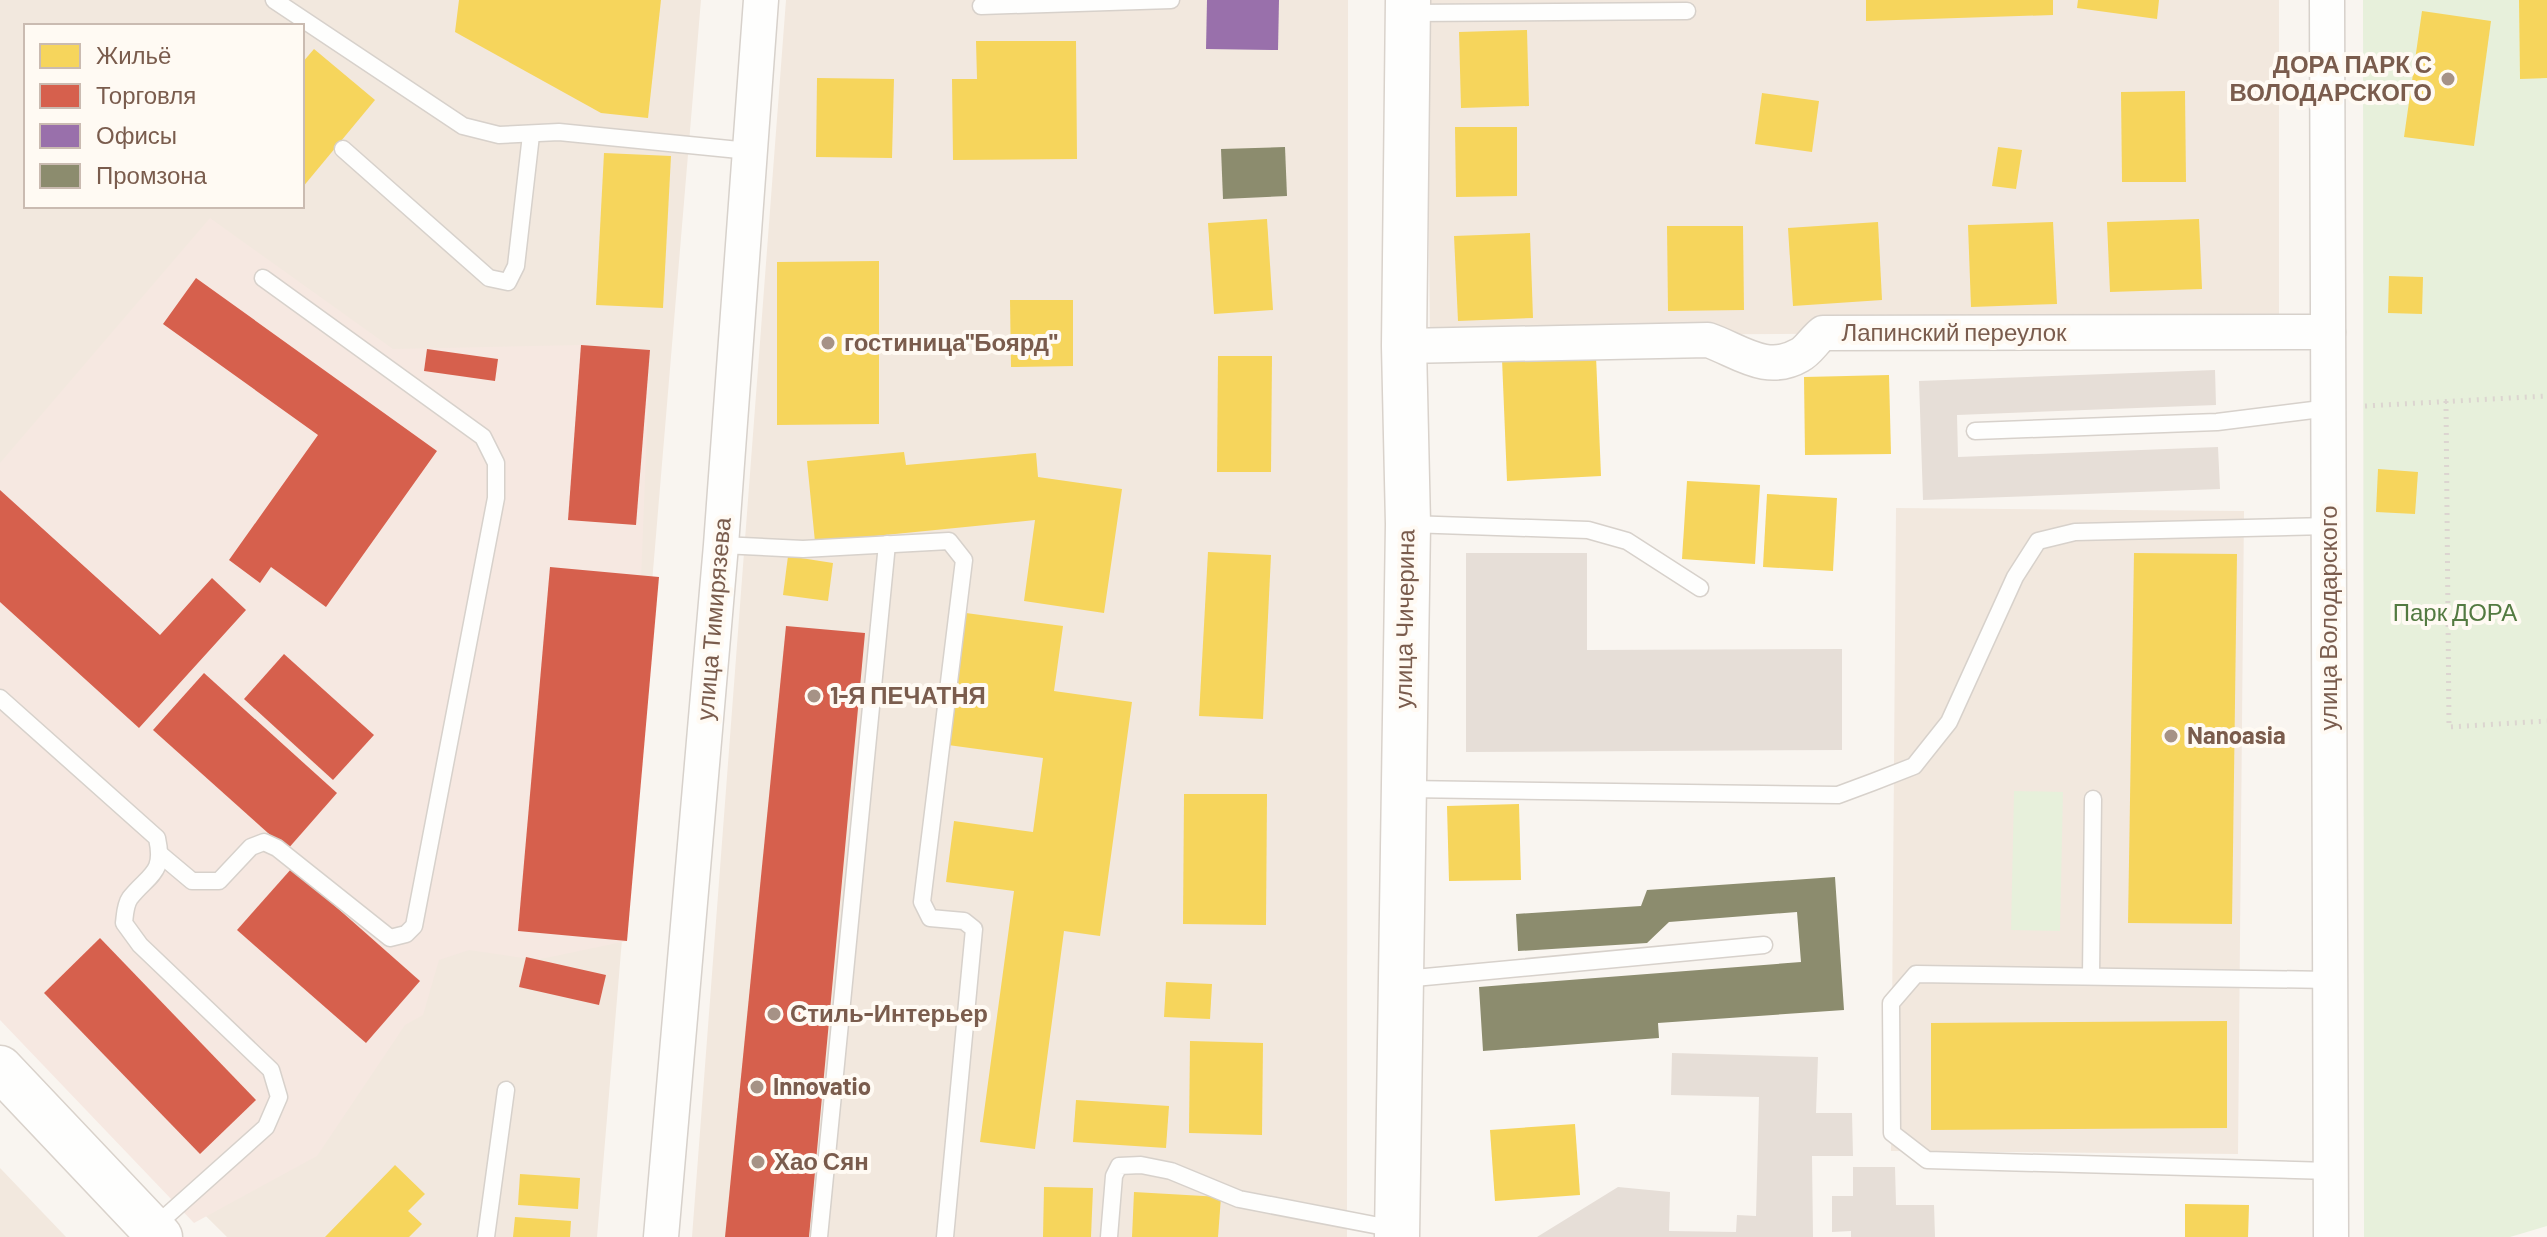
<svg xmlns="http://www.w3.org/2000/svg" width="2547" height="1237" viewBox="0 0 2547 1237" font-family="Barlow,sans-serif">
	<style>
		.residential { fill: #f2e8de; fill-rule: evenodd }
		.commercial { fill: #f6e8e1 }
		.green { fill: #e7f0db }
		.homes { fill: #f6d55c }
		.shops { fill: #d6604d }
		.offices { fill: #9970ab }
		.industry { fill: #8c8c6e }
		.building { fill: #e6ded7 }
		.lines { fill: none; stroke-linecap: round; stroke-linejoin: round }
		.lane-casing { stroke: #d7d1cb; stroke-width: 19 }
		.street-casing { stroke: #d7d1cb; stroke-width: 37 }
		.secondary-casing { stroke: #d9d2cb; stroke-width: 47 }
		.path { stroke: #dcd5d0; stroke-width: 5; stroke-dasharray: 2 6; stroke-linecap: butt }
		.lane { stroke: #fefefd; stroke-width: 16 }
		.street { stroke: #fefefd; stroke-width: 34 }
		.secondary { stroke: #fefefd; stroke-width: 44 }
		.poi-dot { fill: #a69286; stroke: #fffaf3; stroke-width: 3 }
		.labels { text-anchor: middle; stroke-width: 8; stroke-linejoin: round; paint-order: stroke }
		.poi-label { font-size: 24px; font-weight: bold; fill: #7a5c4d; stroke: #fffaf3; text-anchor: start }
		.street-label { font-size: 24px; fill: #7a5c4d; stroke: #fffaf3 }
		.park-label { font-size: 24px; fill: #537a41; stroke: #fffaf3 }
	</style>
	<rect width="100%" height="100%" fill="#f9f5f0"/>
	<g class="residential">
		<path d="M0,0H701L597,1237H227L0,1012ZM26,26H302V206H26Z"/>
		<polygon points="786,0 1348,0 1347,1237 692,1237"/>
		<polygon points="1426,0 2279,0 2279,331 1430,336"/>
		<polygon points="1896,508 2244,511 2238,1154 1891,1151"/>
		<polygon points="0,1168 66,1237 0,1237"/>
	</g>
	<polygon class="commercial" points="210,218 393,349 581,345 650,350 627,941 536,960 469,950 439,960 423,1015 405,1025 317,1156 194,1223 0,1020 0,463"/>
	<g class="green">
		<polygon points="2363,0 2547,0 2547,1226 2510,1237 2364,1237"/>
		<polygon points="2014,791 2063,792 2060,931 2011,930"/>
	</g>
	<g class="homes">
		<polygon points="459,0 661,0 648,118 601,113 455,32"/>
		<polygon points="1866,0 2053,0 2053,15 1866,21"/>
		<polygon points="2078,0 2159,0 2157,19 2077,8"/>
		<polygon points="2519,0 2547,0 2547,78 2520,79"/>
		<polygon points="2422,11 2491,21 2474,146 2404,137"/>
		<polygon points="1527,30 1529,106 1461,108 1459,32"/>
		<polygon points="976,41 1076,41 1077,159 953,160 952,79 977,79"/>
		<polygon points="314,49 375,100 302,188 302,63"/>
		<polygon points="817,78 894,79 892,158 816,157"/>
		<polygon points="2185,91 2186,182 2122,182 2121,92"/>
		<polygon points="1762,93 1819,101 1812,152 1755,144"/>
		<polygon points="1455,127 1517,127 1517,196 1456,197"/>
		<polygon points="1998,147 2022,150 2016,189 1992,186"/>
		<polygon points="604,153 671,156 663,308 596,305"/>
		<polygon points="1267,219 1273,310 1214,314 1208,223"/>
		<polygon points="2199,219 2202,289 2110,292 2107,222"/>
		<polygon points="1878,222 1882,300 1793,306 1788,228"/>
		<polygon points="2053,222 2057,304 1971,307 1968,225"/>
		<polygon points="1667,226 1743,226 1744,310 1668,311"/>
		<polygon points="1530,233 1533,318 1458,321 1454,236"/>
		<polygon points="879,261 879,424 777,425 777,262"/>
		<polygon points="2389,276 2423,277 2422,314 2388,313"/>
		<polygon points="1010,300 1073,300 1073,366 1011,367"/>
		<polygon points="1218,356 1272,356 1271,472 1217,472"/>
		<polygon points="1596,356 1601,476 1507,481 1502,359"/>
		<polygon points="1889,375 1891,454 1805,455 1804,377"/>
		<polygon points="904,452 906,465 1036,453 1038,477 1122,489 1104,613 1024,601 1035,520 815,542 807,461"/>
		<polygon points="2378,469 2418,472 2415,514 2376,512"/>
		<polygon points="1687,481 1760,485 1755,564 1682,559"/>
		<polygon points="1767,494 1837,498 1833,571 1763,567"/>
		<polygon points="1208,552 1271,555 1263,719 1199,716"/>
		<polygon points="2134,553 2237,554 2232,924 2128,923"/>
		<polygon points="788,556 833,563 828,601 783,595"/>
		<polygon points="966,613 1063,626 1054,691 1132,702 1100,936 1064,931 1035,1149 980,1142 1014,891 946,882 954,821 1033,832 1043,758 948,745"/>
		<polygon points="1184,794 1267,794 1266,925 1183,924"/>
		<polygon points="1519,804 1521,880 1449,881 1447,806"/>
		<polygon points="1166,982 1212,984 1210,1019 1164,1017"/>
		<polygon points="2227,1021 2227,1128 1931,1130 1931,1023"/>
		<polygon points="1190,1041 1263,1043 1262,1135 1189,1133"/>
		<polygon points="1076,1100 1169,1106 1166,1148 1073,1142"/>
		<polygon points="1575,1124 1580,1195 1495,1201 1490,1130"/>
		<polygon points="395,1165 425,1194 408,1211 422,1224 409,1237 325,1237"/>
		<polygon points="520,1174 580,1178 578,1209 518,1205"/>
		<polygon points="1044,1187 1093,1188 1091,1237 1043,1237"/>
		<polygon points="1134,1192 1221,1197 1218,1237 1132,1237"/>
		<polygon points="2185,1204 2249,1205 2248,1237 2185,1237"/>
		<polygon points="515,1217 571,1221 570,1237 513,1237"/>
	</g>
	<g class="shops">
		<polygon points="196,278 437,451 326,607 271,567 260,583 229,560 318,435 163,324"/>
		<polygon points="581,345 650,350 636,525 568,520"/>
		<polygon points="427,349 498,359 495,381 424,371"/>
		<polygon points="0,490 160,635 212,578 246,610 139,728 0,602"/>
		<polygon points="550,567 659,577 627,941 518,931"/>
		<polygon points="786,626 865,633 809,1237 725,1237"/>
		<polygon points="284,654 374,735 333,780 244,699"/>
		<polygon points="204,673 337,793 287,850 153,730"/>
		<polygon points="292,868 420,981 366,1043 237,930"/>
		<polygon points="100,938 256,1100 200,1154 44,993"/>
		<polygon points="526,957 606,975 599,1005 519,987"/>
	</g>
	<polygon class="offices" points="1207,0 1279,0 1278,50 1206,49"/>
	<g class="industry">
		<polygon points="1285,147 1287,196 1223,199 1221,149"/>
		<polygon points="1835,877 1844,1010 1658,1023 1659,1038 1483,1051 1479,987 1801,962 1797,912 1669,922 1647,943 1518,951 1516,914 1641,906 1647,890"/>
	</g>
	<g class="building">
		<polygon points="2215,370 2216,405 1957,415 1958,457 2218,447 2220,489 1923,500 1919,381"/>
		<polygon points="1466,553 1587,553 1587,650 1842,649 1842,750 1466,752"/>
		<polygon points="1672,1053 1818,1057 1816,1113 1852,1113 1853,1156 1812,1156 1813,1237 1537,1237 1618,1187 1670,1192 1669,1231 1736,1232 1737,1215 1756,1216 1759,1097 1671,1095"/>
		<polygon points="1853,1167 1895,1167 1896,1205 1934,1205 1935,1237 1851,1237 1851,1231 1832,1232 1832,1196 1853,1196"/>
	</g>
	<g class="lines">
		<g class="lane-casing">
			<g id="lane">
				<polyline points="274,0 463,126 499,135 559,132 749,151"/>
				<polyline points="981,6 1171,0"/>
				<polyline points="1409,13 1687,11"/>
				<polyline points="343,149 489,278 508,282 516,266 531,135"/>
				<polyline points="1975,431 2217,422 2329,408"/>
				<polyline points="1409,524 1588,530 1627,541 1700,588"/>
				<polyline points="721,545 803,549 949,541 964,560 922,902 930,918 964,921 974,929 945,1237"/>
				<path d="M0,698L157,838C165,874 149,874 130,898C125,905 125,915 124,923L140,945L271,1070L279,1097L266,1127L153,1228"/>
				<polyline points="1407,789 1838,795 1873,782 1914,766 1949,722 2015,577 2038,541 2075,532 2329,526"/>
				<polyline points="161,855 192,881 219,881 251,847 264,842 277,848 390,938 406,934 414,926 496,498 496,463 483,437 263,278"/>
				<polyline points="2091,976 2093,799"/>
				<polyline points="1404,979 1764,945"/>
				<polyline points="2330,980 1916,974 1891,1003 1892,1133 1927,1160 2330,1171"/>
				<polyline points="486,1237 506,1090"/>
				<polyline points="819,1237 887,544"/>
				<polyline points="1109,1237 1114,1176 1119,1166 1141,1165 1171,1171 1239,1199 1395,1229"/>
			</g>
		</g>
		<g class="street-casing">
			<g id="street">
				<polyline points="2327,0 2331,1237"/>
				<path d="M1404,346L1708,340C1738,350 1766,375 1800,355C1808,351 1815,339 1823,333L2328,332"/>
				<polyline points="661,1237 721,545 761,0"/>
			</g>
		</g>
		<g class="secondary-casing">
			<g id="secondary">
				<polyline points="0,1068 160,1237"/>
				<polyline points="1397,1237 1408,524 1404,346 1408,0"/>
			</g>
		</g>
		<g class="path">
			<polyline points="2446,401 2449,727 2547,721"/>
			<polyline points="2365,406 2547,396"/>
		</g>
		<use href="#lane" class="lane"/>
		<use href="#street" class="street"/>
		<use href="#secondary" class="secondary"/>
	</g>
	<g class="poi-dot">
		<circle cx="2448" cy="79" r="8"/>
		<circle cx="828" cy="343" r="8"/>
		<circle cx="814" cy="696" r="8"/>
		<circle cx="2171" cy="736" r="8"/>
		<circle cx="774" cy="1014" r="8"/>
		<circle cx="757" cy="1087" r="8"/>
		<circle cx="758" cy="1162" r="8"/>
	</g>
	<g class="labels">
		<g class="poi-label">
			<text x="2432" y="73" text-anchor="end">ДОРА ПАРК С<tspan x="2432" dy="28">ВОЛОДАРСКОГО</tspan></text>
			<text x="844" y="351">гостиница"Боярд"</text>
			<text x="830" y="704">1-Я ПЕЧАТНЯ</text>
			<text x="2187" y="744">Nanoasia</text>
			<text x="790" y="1022">Стиль-Интерьер</text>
			<text x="773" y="1095">Innovatio</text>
			<text x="774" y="1170">Хао Сян</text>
		</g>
		<g class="street-label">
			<text x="1954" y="341">Лапинский переулок</text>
			<text transform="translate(2329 618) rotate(-90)" y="8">улица Володарского</text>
			<text transform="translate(714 619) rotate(-85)" y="8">улица Тимирязева</text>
			<text transform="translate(1405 619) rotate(-89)" y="8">улица Чичерина</text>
		</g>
		<g class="park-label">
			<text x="2455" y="621">Парк ДОРА</text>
		</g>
	</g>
	<rect x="24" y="24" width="280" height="184" fill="#fffaf3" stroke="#cabbb1" stroke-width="2"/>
	<rect x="40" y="44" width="40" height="24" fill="#f6d55c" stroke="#cabbb1" stroke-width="2"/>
	<text x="96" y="64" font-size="24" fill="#7a5c4d">Жильё</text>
	<rect x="40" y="84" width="40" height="24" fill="#d6604d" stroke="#cabbb1" stroke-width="2"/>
	<text x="96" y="104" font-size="24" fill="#7a5c4d">Торговля</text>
	<rect x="40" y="124" width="40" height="24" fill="#9970ab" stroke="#cabbb1" stroke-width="2"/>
	<text x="96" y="144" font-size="24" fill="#7a5c4d">Офисы</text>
	<rect x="40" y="164" width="40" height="24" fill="#8c8c6e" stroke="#cabbb1" stroke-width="2"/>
	<text x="96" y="184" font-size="24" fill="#7a5c4d">Промзона</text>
</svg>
